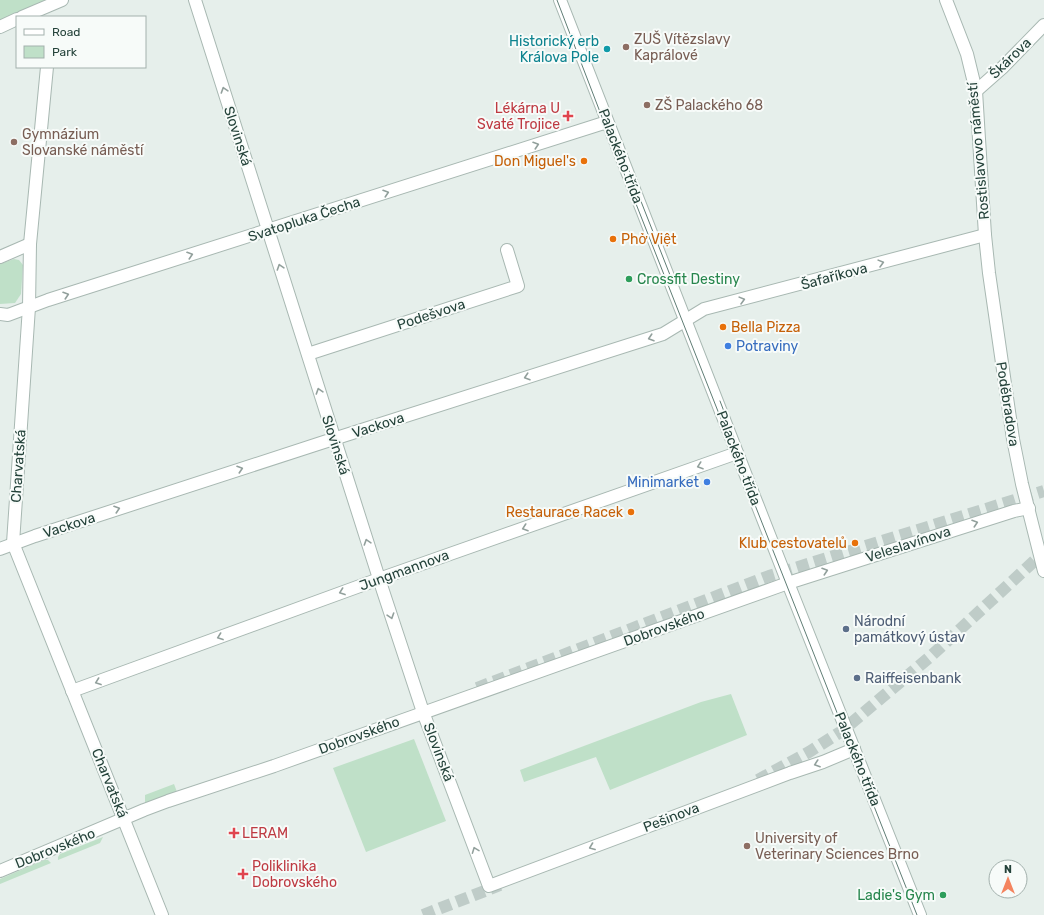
<svg xmlns="http://www.w3.org/2000/svg" width="1044" height="915" viewBox="0 0 1044 915" font-family="Rubik,sans-serif">
	<style>
		.green { fill: #bfe0c8 }
		.lines { fill: none; stroke-linecap: round; stroke-linejoin: round }
		.trunk-tunnel { stroke: #bfccc8; stroke-width: 12; stroke-dasharray: 12 6; stroke-linecap: butt }
		.minor-casing { stroke: #a8b8b2; stroke-width: 14 }
		.tertiary-casing { stroke: #a8b8b2; stroke-width: 14 }
		.minor { stroke: #fff; stroke-width: 12 }
		.tertiary { stroke: #fff; stroke-width: 12 }
		.tram { stroke: #5f7d75; stroke-width: 1 }
		.oneway { stroke: #92a09c }
		.education-dot { fill: #8d6e63; stroke: #f7fbf9; stroke-width: 1.5 }
		.culture-dot { fill: #0f9aa8; stroke: #f7fbf9; stroke-width: 1.5 }
		.health-dot { fill: #e0444e; stroke: #f7fbf9; stroke-width: 1.5 }
		.food-dot { fill: #e8710a; stroke: #f7fbf9; stroke-width: 1.5 }
		.leisure-dot { fill: #2e9e5b; stroke: #f7fbf9; stroke-width: 1.5 }
		.shop-dot { fill: #3f7fe0; stroke: #f7fbf9; stroke-width: 1.5 }
		.service-dot { fill: #5c6f8a; stroke: #f7fbf9; stroke-width: 1.5 }
		.labels { text-anchor: middle; stroke-width: 4; stroke-linejoin: round; paint-order: stroke }
		.education-label { font-size: 14px; fill: #785e54; stroke: #f7fbf9; text-anchor: start }
		.culture-label { font-size: 14px; fill: #0d838f; stroke: #f7fbf9; text-anchor: end }
		.street-label { font-size: 14px; fill: #24423a; stroke: #f7fbf9 }
		.health-label { font-size: 14px; fill: #be3a42; stroke: #f7fbf9; text-anchor: start }
		.food-label { font-size: 14px; fill: #c56008; stroke: #f7fbf9; text-anchor: end }
		.leisure-label { font-size: 14px; fill: #27864d; stroke: #f7fbf9; text-anchor: start }
		.shop-label { font-size: 14px; fill: #366cbe; stroke: #f7fbf9; text-anchor: start }
		.service-label { font-size: 14px; fill: #4e5e75; stroke: #f7fbf9; text-anchor: start }
	</style>
	<rect width="100%" height="100%" fill="#e6efeb"/>
	<g class="green">
		<polygon points="0,0 48,0 0,21"/>
		<polygon points="14,259 19,260 23,265 21,294 15,303 0,304 0,264"/>
		<polygon points="731,694 747,735 610,790 596,757 524,782 520,770 701,702"/>
		<polygon points="414,739 446,821 366,852 333,768"/>
		<polygon points="174,784 177,792 145,803 145,795"/>
		<polygon points="103,837 100,843 58,860 58,857 60,854"/>
		<polygon points="44,860 48,860 51,863 0,884 0,879"/>
	</g>
	<g class="lines">
		<g class="trunk-tunnel">
			<polyline points="477,688 769,576 1044,491"/>
			<polyline points="758,780 809,752 842,731 931,656 1044,552"/>
			<polyline points="423,915 500,885"/>
		</g>
		<g class="minor-casing">
			<g id="minor">
				<polyline points="195,0 383,591 423,712 489,886 790,773 823,762 854,749"/>
				<polyline points="946,0 967,54 976,91 985,235 989,273 1013,439 1022,484 1044,571"/>
				<polyline points="47,67 30,244 29,307 13,543 162,915"/>
				<polyline points="976,91 1002,68 1044,25"/>
				<polyline points="0,257 30,244"/>
				<polyline points="0,314 8,315 48,300 607,122"/>
				<polyline points="308,354 518,286 507,250"/>
				<polyline points="0,549 35,536 324,442 663,334 704,309 985,235"/>
				<polyline points="72,691 379,579 737,453"/>
				<polyline points="0,871 144,810 168,801 274,766 788,583 1014,511 1029,508"/>
			</g>
		</g>
		<g class="tertiary-casing">
			<g id="tertiary">
				<polyline points="560,0 788,583 920,915"/>
				<polyline points="22,17 62,0"/>
				<polyline points="0,27 17,19"/>
			</g>
		</g>
		<use href="#minor" class="minor"/>
		<use href="#tertiary" class="tertiary"/>
		<g class="tram">
			<polyline points="557,0 610,138 917,915"/>
			<polyline points="607,115 670,275"/>
			<polyline points="720,401 746,469"/>
		</g>
	</g>
	<defs><path id="oneway-chevron" d="M-2-3.5L2.5 0L-2 3.5" fill="none" stroke-width="1.6" stroke-linecap="round" stroke-linejoin="round"/></defs>
	<g class="oneway">
		<use href="#oneway-chevron" transform="translate(224 90) rotate(-108)"/>
		<use href="#oneway-chevron" transform="translate(536 145) rotate(-18)"/>
		<use href="#oneway-chevron" transform="translate(386 193) rotate(-18)"/>
		<use href="#oneway-chevron" transform="translate(190 255) rotate(-18)"/>
		<use href="#oneway-chevron" transform="translate(881 263) rotate(-15)"/>
		<use href="#oneway-chevron" transform="translate(280 267) rotate(-108)"/>
		<use href="#oneway-chevron" transform="translate(66 295) rotate(-18)"/>
		<use href="#oneway-chevron" transform="translate(742 300) rotate(-15)"/>
		<use href="#oneway-chevron" transform="translate(651 338) rotate(162)"/>
		<use href="#oneway-chevron" transform="translate(527 377) rotate(162)"/>
		<use href="#oneway-chevron" transform="translate(319 391) rotate(-108)"/>
		<use href="#oneway-chevron" transform="translate(700 466) rotate(161)"/>
		<use href="#oneway-chevron" transform="translate(240 469) rotate(-18)"/>
		<use href="#oneway-chevron" transform="translate(117 509) rotate(-18)"/>
		<use href="#oneway-chevron" transform="translate(975 523) rotate(-18)"/>
		<use href="#oneway-chevron" transform="translate(525 528) rotate(161)"/>
		<use href="#oneway-chevron" transform="translate(367 542) rotate(-108)"/>
		<use href="#oneway-chevron" transform="translate(825 571) rotate(-18)"/>
		<use href="#oneway-chevron" transform="translate(342 592) rotate(160)"/>
		<use href="#oneway-chevron" transform="translate(391 616) rotate(72)"/>
		<use href="#oneway-chevron" transform="translate(220 637) rotate(160)"/>
		<use href="#oneway-chevron" transform="translate(98 682) rotate(160)"/>
		<use href="#oneway-chevron" transform="translate(817 764) rotate(161)"/>
		<use href="#oneway-chevron" transform="translate(592 847) rotate(159)"/>
		<use href="#oneway-chevron" transform="translate(475 850) rotate(-111)"/>
	</g>
	<g class="education-dot">
		<circle cx="626" cy="47" r="4"/>
		<circle cx="647" cy="105" r="4"/>
		<circle cx="14" cy="142" r="4"/>
		<circle cx="747" cy="846" r="4"/>
	</g>
	<circle class="culture-dot" cx="607" cy="49" r="4"/>
	<g class="health-dot">
		<path d="M566 110h4v4h4v4h-4v4h-4v-4h-4v-4h4z"/>
		<path d="M232 827h4v4h4v4h-4v4h-4v-4h-4v-4h4z"/>
		<path d="M241 868h4v4h4v4h-4v4h-4v-4h-4v-4h4z"/>
	</g>
	<g class="food-dot">
		<circle cx="584" cy="161" r="4"/>
		<circle cx="613" cy="239" r="4"/>
		<circle cx="723" cy="327" r="4"/>
		<circle cx="631" cy="512" r="4"/>
		<circle cx="855" cy="543" r="4"/>
	</g>
	<g class="leisure-dot">
		<circle cx="629" cy="279" r="4"/>
		<circle cx="943" cy="895" r="4"/>
	</g>
	<g class="shop-dot">
		<circle cx="728" cy="346" r="4"/>
		<circle cx="707" cy="482" r="4"/>
	</g>
	<g class="service-dot">
		<circle cx="846" cy="629" r="4"/>
		<circle cx="857" cy="678" r="4"/>
	</g>
	<g class="labels">
		<g class="education-label">
			<text x="634" y="44">ZUŠ Vítězslavy<tspan x="634" dy="16">Kaprálové</tspan></text>
			<text x="655" y="110">ZŠ Palackého 68</text>
			<text x="22" y="139">Gymnázium<tspan x="22" dy="16">Slovanské náměstí</tspan></text>
			<text x="755" y="843">University of<tspan x="755" dy="16">Veterinary Sciences Brno</tspan></text>
		</g>
		<g class="culture-label">
			<text x="599" y="46">Historický erb<tspan x="599" dy="16">Králova Pole</tspan></text>
		</g>
		<g class="street-label">
			<text transform="translate(1010 58) rotate(-44)" y="5">Škárova</text>
			<text transform="translate(238 136) rotate(72)" y="5">Slovinská</text>
			<text transform="translate(978 151) rotate(-95)" y="5">Rostislavovo náměstí</text>
			<text transform="translate(621 156) rotate(69)" y="5">Palackého třída</text>
			<text transform="translate(304 219) rotate(-18)" y="5">Svatopluka Čecha</text>
			<text transform="translate(834 276) rotate(-15)" y="5">Šafaříkova</text>
			<text transform="translate(431 314) rotate(-18)" y="5">Podešvova</text>
			<text transform="translate(1008 404) rotate(81)" y="5">Poděbradova</text>
			<text transform="translate(378 425) rotate(-18)" y="5">Vackova</text>
			<text transform="translate(336 445) rotate(72)" y="5">Slovinská</text>
			<text transform="translate(739 458) rotate(69)" y="5">Palackého třída</text>
			<text transform="translate(18 466) rotate(-86)" y="5">Charvatská</text>
			<text transform="translate(69 525) rotate(-18)" y="5">Vackova</text>
			<text transform="translate(908 544) rotate(-18)" y="5">Veleslavínova</text>
			<text transform="translate(404 570) rotate(-20)" y="5">Jungmannova</text>
			<text transform="translate(664 627) rotate(-20)" y="5">Dobrovského</text>
			<text transform="translate(359 735) rotate(-20)" y="5">Dobrovského</text>
			<text transform="translate(439 752) rotate(69)" y="5">Slovinská</text>
			<text transform="translate(858 759) rotate(68)" y="5">Palackého třída</text>
			<text transform="translate(110 783) rotate(68)" y="5">Charvatská</text>
			<text transform="translate(671 817) rotate(-21)" y="5">Pešinova</text>
			<text transform="translate(55 848) rotate(-22)" y="5">Dobrovského</text>
		</g>
		<g class="health-label">
			<text x="560" y="113" text-anchor="end">Lékárna U<tspan x="560" dy="16">Svaté Trojice</tspan></text>
			<text x="242" y="838">LERAM</text>
			<text x="252" y="871">Poliklinika<tspan x="252" dy="16">Dobrovského</tspan></text>
		</g>
		<g class="food-label">
			<text x="576" y="166">Don Miguel's</text>
			<text x="621" y="244" text-anchor="start">Phở Việt</text>
			<text x="731" y="332" text-anchor="start">Bella Pizza</text>
			<text x="623" y="517">Restaurace Racek</text>
			<text x="847" y="548">Klub cestovatelů</text>
		</g>
		<g class="leisure-label">
			<text x="637" y="284">Crossfit Destiny</text>
			<text x="935" y="900" text-anchor="end">Ladie's Gym</text>
		</g>
		<g class="shop-label">
			<text x="736" y="351">Potraviny</text>
			<text x="699" y="487" text-anchor="end">Minimarket</text>
		</g>
		<g class="service-label">
			<text x="854" y="626">Národní<tspan x="854" dy="16">památkový ústav</tspan></text>
			<text x="865" y="683">Raiffeisenbank</text>
		</g>
	</g>
	<rect x="16" y="16" width="130" height="52" fill="#f7fbf9" stroke="#a3b1ad"/>
	<rect x="24" y="29" width="20" height="6" fill="#ffffff" stroke="#a3b1ad"/>
	<text x="52" y="36" font-size="12" fill="#24423a">Road</text>
	<rect x="24" y="46" width="20" height="12" fill="#bfe0c8" stroke="#a3b1ad"/>
	<text x="52" y="56" font-size="12" fill="#24423a">Park</text>
	<g transform="translate(1008 879)"><circle r="19" fill="#f7fbf9" stroke="#a3b1ad"/>
	<path d="M0-3L7 15L0 10L-7 15Z" fill="#f4845f"/>
	<text y="-6" font-size="11" font-weight="bold" text-anchor="middle" fill="#24423a">N</text>
	</g>
</svg>
